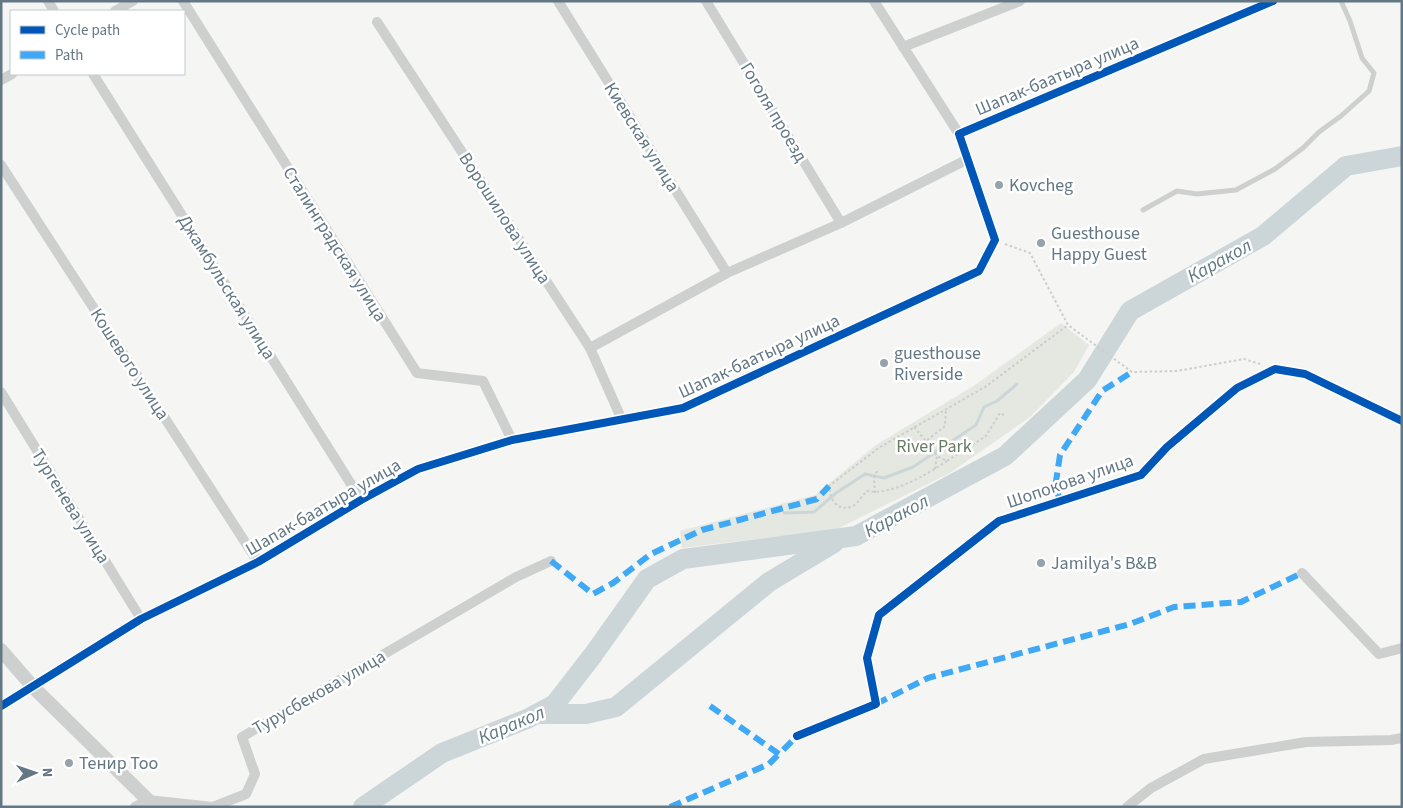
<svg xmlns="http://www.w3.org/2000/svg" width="1403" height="808" viewBox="0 0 1403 808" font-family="'Source Sans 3',sans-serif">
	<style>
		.green { fill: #e4e8e1 }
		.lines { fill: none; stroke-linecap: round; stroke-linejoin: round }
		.stream { stroke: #ccd6d8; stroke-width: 3 }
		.river { stroke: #ccd6d8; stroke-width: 20 }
		.path { stroke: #cccdcd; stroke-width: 2; stroke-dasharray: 2.5 2.5; stroke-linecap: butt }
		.service { stroke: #ced0d0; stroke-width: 5 }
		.minor { stroke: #ced0d0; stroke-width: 10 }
		.tertiary { stroke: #ced0d0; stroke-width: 14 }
		.quiet { stroke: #3fa9f5; stroke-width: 6; stroke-dasharray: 12 6; stroke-linecap: butt }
		.cycleway-casing { stroke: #fff; stroke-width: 11 }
		.cycleway { stroke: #0057b8; stroke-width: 8 }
		.poi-dot { fill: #96a3ac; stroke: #fff; stroke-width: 2 }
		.labels { text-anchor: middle; stroke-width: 5; stroke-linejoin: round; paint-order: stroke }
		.street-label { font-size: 18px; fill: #637785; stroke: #fff }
		.poi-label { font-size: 18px; fill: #637785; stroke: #fff; text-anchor: start }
		.park-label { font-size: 18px; fill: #687c63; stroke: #fff }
		.water-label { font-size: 19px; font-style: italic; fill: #5f7982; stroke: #fff }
	</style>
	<rect width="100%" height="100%" fill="#f5f5f3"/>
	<polygon class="green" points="1061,323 1089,345 1074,372 1030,417 950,473 835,530 682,548 680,531 815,495 876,445 975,385"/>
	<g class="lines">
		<polyline class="stream" points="784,513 814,512 836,493 865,474 884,478 913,467 976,425 984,407 997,401 1017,384"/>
		<g class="river">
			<polyline points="539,714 586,714 616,707 769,582 834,543"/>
			<polyline points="363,807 442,753 527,719 555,704 593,655 647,579 683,559 856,536 1005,456 1087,380 1130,311 1263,236 1346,166 1402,156"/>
		</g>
		<g class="path">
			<polyline points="1005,244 1030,253 1068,325 1132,372 1177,371 1244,359 1260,364"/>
			<polyline points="914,427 926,441 945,426 946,409"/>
			<polyline points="926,441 937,456 947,461 986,436 1000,413 1006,416"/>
			<path d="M947,461C927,474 892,496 867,491C863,495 858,503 853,506C837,513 830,499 829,486L880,447L985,387L1068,325"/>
			<polyline points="935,469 937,456"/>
			<polyline points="875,493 874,478 877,471"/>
		</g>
		<polyline class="service" points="1143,210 1177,191 1197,194 1236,190 1275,169 1303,148 1319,132 1341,116 1369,91 1374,73 1362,58 1350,21 1341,1"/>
		<g class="minor">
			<polyline points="48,1 54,11"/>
			<polyline points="183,1 417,373 483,381 512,440"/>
			<polyline points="558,1 727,273"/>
			<polyline points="706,1 841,223"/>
			<polyline points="874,1 959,134"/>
			<polyline points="115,11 133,1"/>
			<polyline points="377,22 590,348 622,420"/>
			<polyline points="903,47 1020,1"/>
			<polyline points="93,74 361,500"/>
			<polyline points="1,80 12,74"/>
			<polyline points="1,165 258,562"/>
			<polyline points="590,348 727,273 841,223 968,159"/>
			<polyline points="1,392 141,619"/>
			<polyline points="1302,573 1379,654 1402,648"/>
			<polyline points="1,706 141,619 258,562 361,500 418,469 512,440 683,408 979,271 995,240 959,134 1273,1"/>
			<polyline points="797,736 876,704 867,658 879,615 999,521 1141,475 1167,447 1237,388 1275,369 1305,374 1402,421"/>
			<polyline points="135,807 148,800 213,807 246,794 255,774 242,737 516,577 551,561"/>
			<polyline points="1127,807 1151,788 1204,759 1306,742 1391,740 1402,738"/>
		</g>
		<polyline class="tertiary" points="1,650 33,687 155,807"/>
		<g class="quiet">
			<polyline points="1061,501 1055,488 1060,455 1102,391 1132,372"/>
			<polyline points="551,561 593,594 613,583 651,554 702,530 817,499 829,486"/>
			<polyline points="876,704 928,678 1130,624 1174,607 1241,602 1302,573"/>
			<polyline points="710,706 779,754 797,736"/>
			<polyline points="670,807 769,764 779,754"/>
		</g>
		<g class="cycleway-casing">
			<g id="cycleway">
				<polyline points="1,706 141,619 258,562 361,500 418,469 512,440 683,408 979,271 995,240 959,134 1273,1"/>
				<polyline points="797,736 876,704 867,658 879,615 999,521 1141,475 1167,447 1237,388 1275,369 1305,374 1402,421"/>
			</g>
		</g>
		<use href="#cycleway" class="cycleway"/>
	</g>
	<g class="poi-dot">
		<circle cx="999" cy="185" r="5"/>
		<circle cx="1041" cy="243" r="5"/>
		<circle cx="884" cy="363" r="5"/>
		<circle cx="1041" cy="563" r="5"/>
		<circle cx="69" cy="763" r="5"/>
	</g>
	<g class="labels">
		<g class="street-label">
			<text transform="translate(1057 76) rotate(-23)" y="6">Шапак-баатыра улица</text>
			<text transform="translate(774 112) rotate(59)" y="6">Гоголя проезд</text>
			<text transform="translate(642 137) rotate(58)" y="6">Киевская улица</text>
			<text transform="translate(505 218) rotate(57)" y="6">Ворошилова улица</text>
			<text transform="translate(335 244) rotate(58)" y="6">Сталинградская улица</text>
			<text transform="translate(227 287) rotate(58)" y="6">Джамбульская улица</text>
			<text transform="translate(759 356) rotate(-25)" y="6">Шапак-баатыра улица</text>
			<text transform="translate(130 364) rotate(57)" y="6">Кошевого улица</text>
			<text transform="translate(1070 481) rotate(-19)" y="6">Шопокова улица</text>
			<text transform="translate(71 506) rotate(58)" y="6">Тургенева улица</text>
			<text transform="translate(323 507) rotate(-30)" y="6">Шапак-баатыра улица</text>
			<text transform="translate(319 692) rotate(-30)" y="6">Турусбекова улица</text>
		</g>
		<g class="poi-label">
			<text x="1009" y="191">Kovcheg</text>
			<text x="1051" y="239">Guesthouse<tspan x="1051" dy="21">Happy Guest</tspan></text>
			<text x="894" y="359">guesthouse<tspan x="894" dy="21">Riverside</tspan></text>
			<text x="1051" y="569">Jamilya's B&amp;B</text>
			<text x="79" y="769">Тенир Тоо</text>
		</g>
		<g class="park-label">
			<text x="934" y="452">River Park</text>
		</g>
		<g class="water-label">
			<text transform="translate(1219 260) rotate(-29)" y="7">Каракол</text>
			<text transform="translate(896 515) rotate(-28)" y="7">Каракол</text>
			<text transform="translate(511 724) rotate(-23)" y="7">Каракол</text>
		</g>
	</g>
	<rect width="1403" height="808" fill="none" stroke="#637785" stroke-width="5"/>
	<rect x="10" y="10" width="175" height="65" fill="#ffffff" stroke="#c1c9ce"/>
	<rect x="20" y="26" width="25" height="8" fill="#0057b8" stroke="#c1c9ce"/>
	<text x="55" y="35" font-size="15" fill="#637785">Cycle path</text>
	<rect x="20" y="51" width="25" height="8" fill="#3fa9f5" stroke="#c1c9ce"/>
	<text x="55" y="60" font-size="15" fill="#637785">Path</text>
	<g transform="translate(35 773) rotate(88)" stroke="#ffffff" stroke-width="4" paint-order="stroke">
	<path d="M0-4L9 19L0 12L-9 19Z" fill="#637785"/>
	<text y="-8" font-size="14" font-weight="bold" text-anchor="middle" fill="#637785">N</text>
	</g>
</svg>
